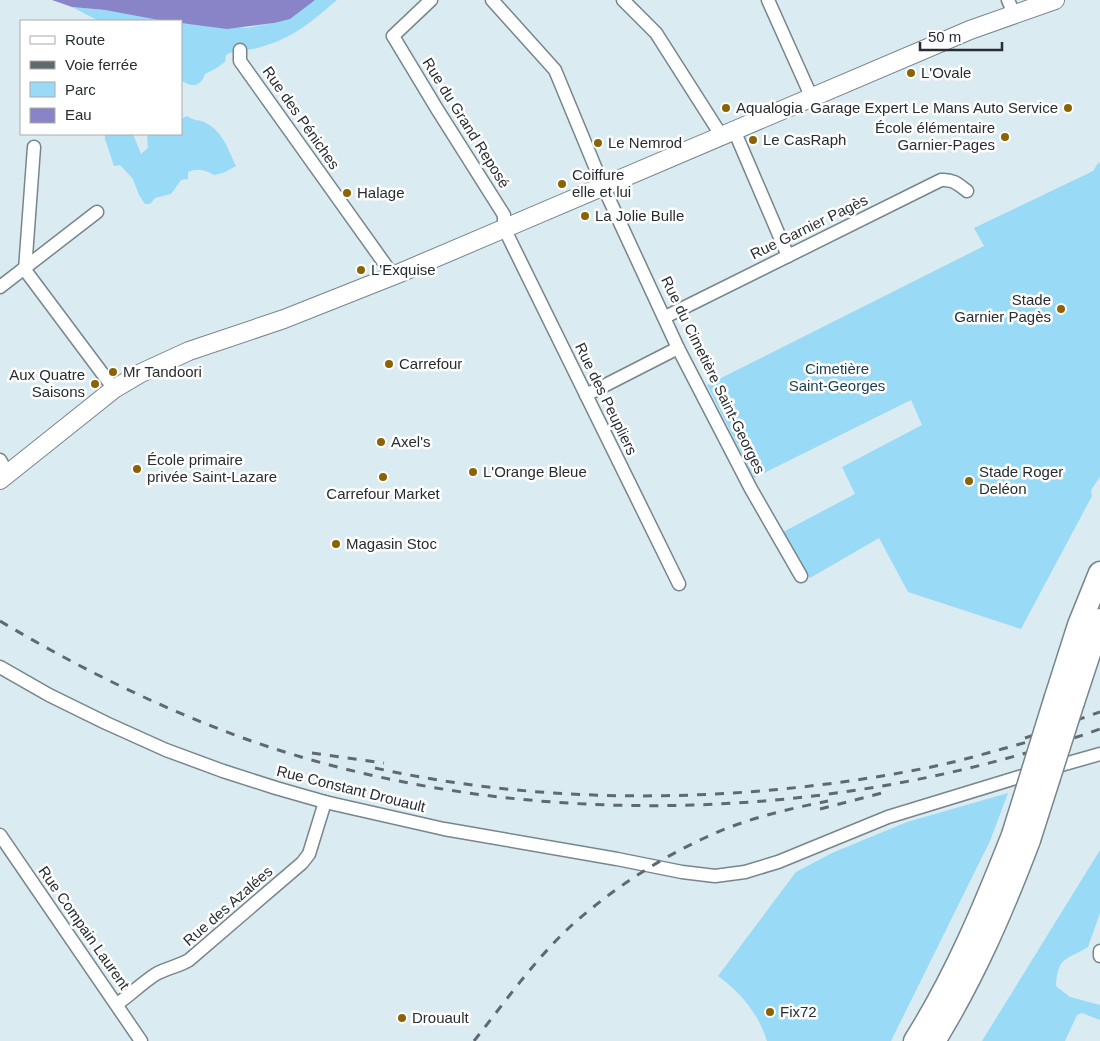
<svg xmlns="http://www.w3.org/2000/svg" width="1100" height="1041" viewBox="0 0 1100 1041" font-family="Helvetica,sans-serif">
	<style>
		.green { fill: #99daf7 }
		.water { fill: #8984c7 }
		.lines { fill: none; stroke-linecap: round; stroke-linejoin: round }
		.street-casing { stroke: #77858c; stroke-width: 15 }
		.secondary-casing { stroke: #77858c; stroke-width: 20 }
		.highway-casing { stroke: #77858c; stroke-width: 25 }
		.street { stroke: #fff; stroke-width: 12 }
		.secondary { stroke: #fff; stroke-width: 18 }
		.highway { stroke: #fff; stroke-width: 22 }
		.rail { stroke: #60696d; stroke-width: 3; stroke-dasharray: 9 9; stroke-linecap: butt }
		.highway-bridge-casing { stroke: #77858c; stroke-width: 25; stroke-linecap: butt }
		.highway-bridge { stroke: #fff; stroke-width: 22 }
		.poi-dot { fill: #8b6304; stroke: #fff; stroke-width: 2 }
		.labels { text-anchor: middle; stroke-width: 5; stroke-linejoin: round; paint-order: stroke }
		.poi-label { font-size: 15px; fill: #272d30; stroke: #fff; text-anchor: start }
		.street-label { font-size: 15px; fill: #272d30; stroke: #fff }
		.park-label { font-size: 15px; fill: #173e4e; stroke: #fff }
	</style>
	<rect width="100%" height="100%" fill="#dbebf2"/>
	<g class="green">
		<path d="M315,0H337C310,23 292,39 257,48C247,51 236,49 226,55L225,62L215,69L205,74C201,87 191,88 181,80V23L246,28L274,23Z"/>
		<polygon points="72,7 105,10 170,21 99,21"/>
		<path d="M187,116C196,122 198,119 206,123C223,132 228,149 236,166L223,173L214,175C205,170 198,168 188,172V179L181,180L171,194L155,198L150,204H145L139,195L133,179L120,165L114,166L105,139V134H133L141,154L148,148L147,137L149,134H181V119Z"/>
		<polygon points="1099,162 1100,165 1100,477 1091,490 1092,496 1021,629 908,592 879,538 810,578 783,532 855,494 842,467 922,425 911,400 754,478 707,385 984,246 974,228 1093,171"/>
		<path d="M1008,793L990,841L891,1041H767C758,1013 741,993 718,976L796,872L832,853L907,822Z"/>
		<path d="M1100,850V913L1088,947C1065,961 1058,956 1056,986L1070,997L1100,1005V1020L1082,1013L1077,1015L1065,1041H982Z"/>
	</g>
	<polygon class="water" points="52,0 315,0 290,19 274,23 227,29 181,23 181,21 159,20 105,10 72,7"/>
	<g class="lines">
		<g class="street-casing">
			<g id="street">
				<polyline points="431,0 393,36 437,109 504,215 504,228 679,584"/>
				<polyline points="492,0 555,70 603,186 678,348 751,489 801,576"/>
				<polyline points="623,0 656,33 721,135"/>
				<polyline points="768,0 811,96"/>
				<polyline points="1008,0 1014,14"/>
				<polyline points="240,50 240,61 387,267 395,275"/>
				<polyline points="734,130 788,256"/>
				<polyline points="34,147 25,270 114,389"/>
				<polyline points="0,287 97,212"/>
				<path d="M665,317L941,180C953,179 958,184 967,191"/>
				<polyline points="586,395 678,348"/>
				<polyline points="0,460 8,474"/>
				<polyline points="0,667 49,695 106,723 166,750 223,771 276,788 325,802 444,829 617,859 682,872 715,876 745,872 778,862 888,817 1019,777 1100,754"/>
				<polyline points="0,835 141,1041"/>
				<polyline points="1100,951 1100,956"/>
				<path d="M117,1004C130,995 142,983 156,974C167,968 179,966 189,960L302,863L309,854L325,802"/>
			</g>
		</g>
		<g class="secondary-casing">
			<polyline id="secondary" points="0,480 114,389 141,373 189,351 284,319 395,275 970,30 1055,0"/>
		</g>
		<g class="highway-casing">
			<g id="highway">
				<polyline points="1056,697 1079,625 1100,573"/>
				<polyline points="1073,702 1100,620"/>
				<path d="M915,1041C956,976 985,906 1013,835"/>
				<path d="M934,1041C974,976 1002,911 1029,840"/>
			</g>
		</g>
		<use href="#street" class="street"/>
		<use href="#secondary" class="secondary"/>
		<use href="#highway" class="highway"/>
		<g class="rail">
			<path d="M0,621C77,667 158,707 243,738C511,834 833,825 1100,729"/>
			<polyline points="1025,738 1100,712"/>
			<polyline points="312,753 384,763"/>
			<path d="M375,768C553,807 743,803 921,769C959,762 997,750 1035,740"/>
			<polyline points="820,809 886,792"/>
			<path d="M474,1041C505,1002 535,959 572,925C617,885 669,852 725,829C758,816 793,808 828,801"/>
		</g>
		<g class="highway-bridge-casing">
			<g id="highway-bridge">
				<polyline points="1013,835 1056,697"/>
				<polyline points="1029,840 1073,702"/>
			</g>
		</g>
		<use href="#highway-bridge" class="highway-bridge"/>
	</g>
	<g class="poi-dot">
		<circle cx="911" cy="73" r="5"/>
		<circle cx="726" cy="108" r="5"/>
		<circle cx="1068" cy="108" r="5"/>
		<circle cx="1005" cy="137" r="5"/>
		<circle cx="753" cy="140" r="5"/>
		<circle cx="598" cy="143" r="5"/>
		<circle cx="562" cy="184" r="5"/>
		<circle cx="347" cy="193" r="5"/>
		<circle cx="585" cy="216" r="5"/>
		<circle cx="361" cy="270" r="5"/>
		<circle cx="1061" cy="309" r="5"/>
		<circle cx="389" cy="364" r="5"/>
		<circle cx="113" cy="372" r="5"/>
		<circle cx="95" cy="384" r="5"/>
		<circle cx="381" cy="442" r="5"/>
		<circle cx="137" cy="469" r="5"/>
		<circle cx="473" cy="472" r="5"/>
		<circle cx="383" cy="477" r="5"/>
		<circle cx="969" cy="481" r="5"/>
		<circle cx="336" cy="544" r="5"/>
		<circle cx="770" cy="1012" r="5"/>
		<circle cx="402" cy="1018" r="5"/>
	</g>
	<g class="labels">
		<g class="poi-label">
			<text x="921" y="78">L'Ovale</text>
			<text x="736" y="113">Aqualogia</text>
			<text x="1058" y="113" text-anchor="end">Garage Expert Le Mans Auto Service</text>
			<text x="995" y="133" text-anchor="end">École élémentaire<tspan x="995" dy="17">Garnier-Pages</tspan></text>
			<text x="763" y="145">Le CasRaph</text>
			<text x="608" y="148">Le Nemrod</text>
			<text x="572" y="180">Coiffure<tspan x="572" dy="17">elle et lui</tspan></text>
			<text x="357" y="198">Halage</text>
			<text x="595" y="221">La Jolie Bulle</text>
			<text x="371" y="275">L'Exquise</text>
			<text x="1051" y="305" text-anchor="end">Stade<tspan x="1051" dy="17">Garnier Pagès</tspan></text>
			<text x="399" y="369">Carrefour</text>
			<text x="123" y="377">Mr Tandoori</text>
			<text x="85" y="380" text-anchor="end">Aux Quatre<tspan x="85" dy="17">Saisons</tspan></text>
			<text x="391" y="447">Axel's</text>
			<text x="147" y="465">École primaire<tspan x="147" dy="17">privée Saint-Lazare</tspan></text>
			<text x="483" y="477">L'Orange Bleue</text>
			<text x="979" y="477">Stade Roger<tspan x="979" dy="17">Deléon</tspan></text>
			<text x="383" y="499" text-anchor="middle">Carrefour Market</text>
			<text x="346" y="549">Magasin Stoc</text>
			<text x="780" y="1017">Fix72</text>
			<text x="412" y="1023">Drouault</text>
		</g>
		<g class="street-label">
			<text transform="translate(301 118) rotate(55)" y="5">Rue des Péniches</text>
			<text transform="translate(466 123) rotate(58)" y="5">Rue du Grand Reposé</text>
			<text transform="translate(809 227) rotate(-26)" y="5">Rue Garnier Pagès</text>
			<text transform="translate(713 375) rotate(64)" y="5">Rue du Cimetière Saint-Georges</text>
			<text transform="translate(606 399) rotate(64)" y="5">Rue des Peupliers</text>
			<text transform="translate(351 789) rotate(14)" y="5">Rue Constant Drouault</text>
			<text transform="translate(228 906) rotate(-41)" y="5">Rue des Azalées</text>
			<text transform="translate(84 928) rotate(55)" y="5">Rue Compain Laurent</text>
		</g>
		<g class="park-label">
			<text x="837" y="374">Cimetière<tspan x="837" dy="17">Saint-Georges</tspan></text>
		</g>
	</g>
	<rect x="20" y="20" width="162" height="115" fill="#ffffff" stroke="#a9abac"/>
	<rect x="30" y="36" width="25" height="8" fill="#ffffff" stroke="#a9abac"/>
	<text x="65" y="45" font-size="15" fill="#272d30">Route</text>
	<rect x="30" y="61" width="25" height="8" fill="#60696d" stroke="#a9abac"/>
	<text x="65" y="70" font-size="15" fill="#272d30">Voie ferrée</text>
	<rect x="30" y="82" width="25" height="15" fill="#99daf7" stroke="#a9abac"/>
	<text x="65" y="95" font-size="15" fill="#272d30">Parc</text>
	<rect x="30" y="108" width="25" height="15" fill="#8984c7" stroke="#a9abac"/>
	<text x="65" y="120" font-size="15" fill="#272d30">Eau</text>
	<path d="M920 42v8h82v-8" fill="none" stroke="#272d30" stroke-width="2.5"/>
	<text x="928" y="42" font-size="15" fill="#272d30" stroke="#ffffff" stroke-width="4" paint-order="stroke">50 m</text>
</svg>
